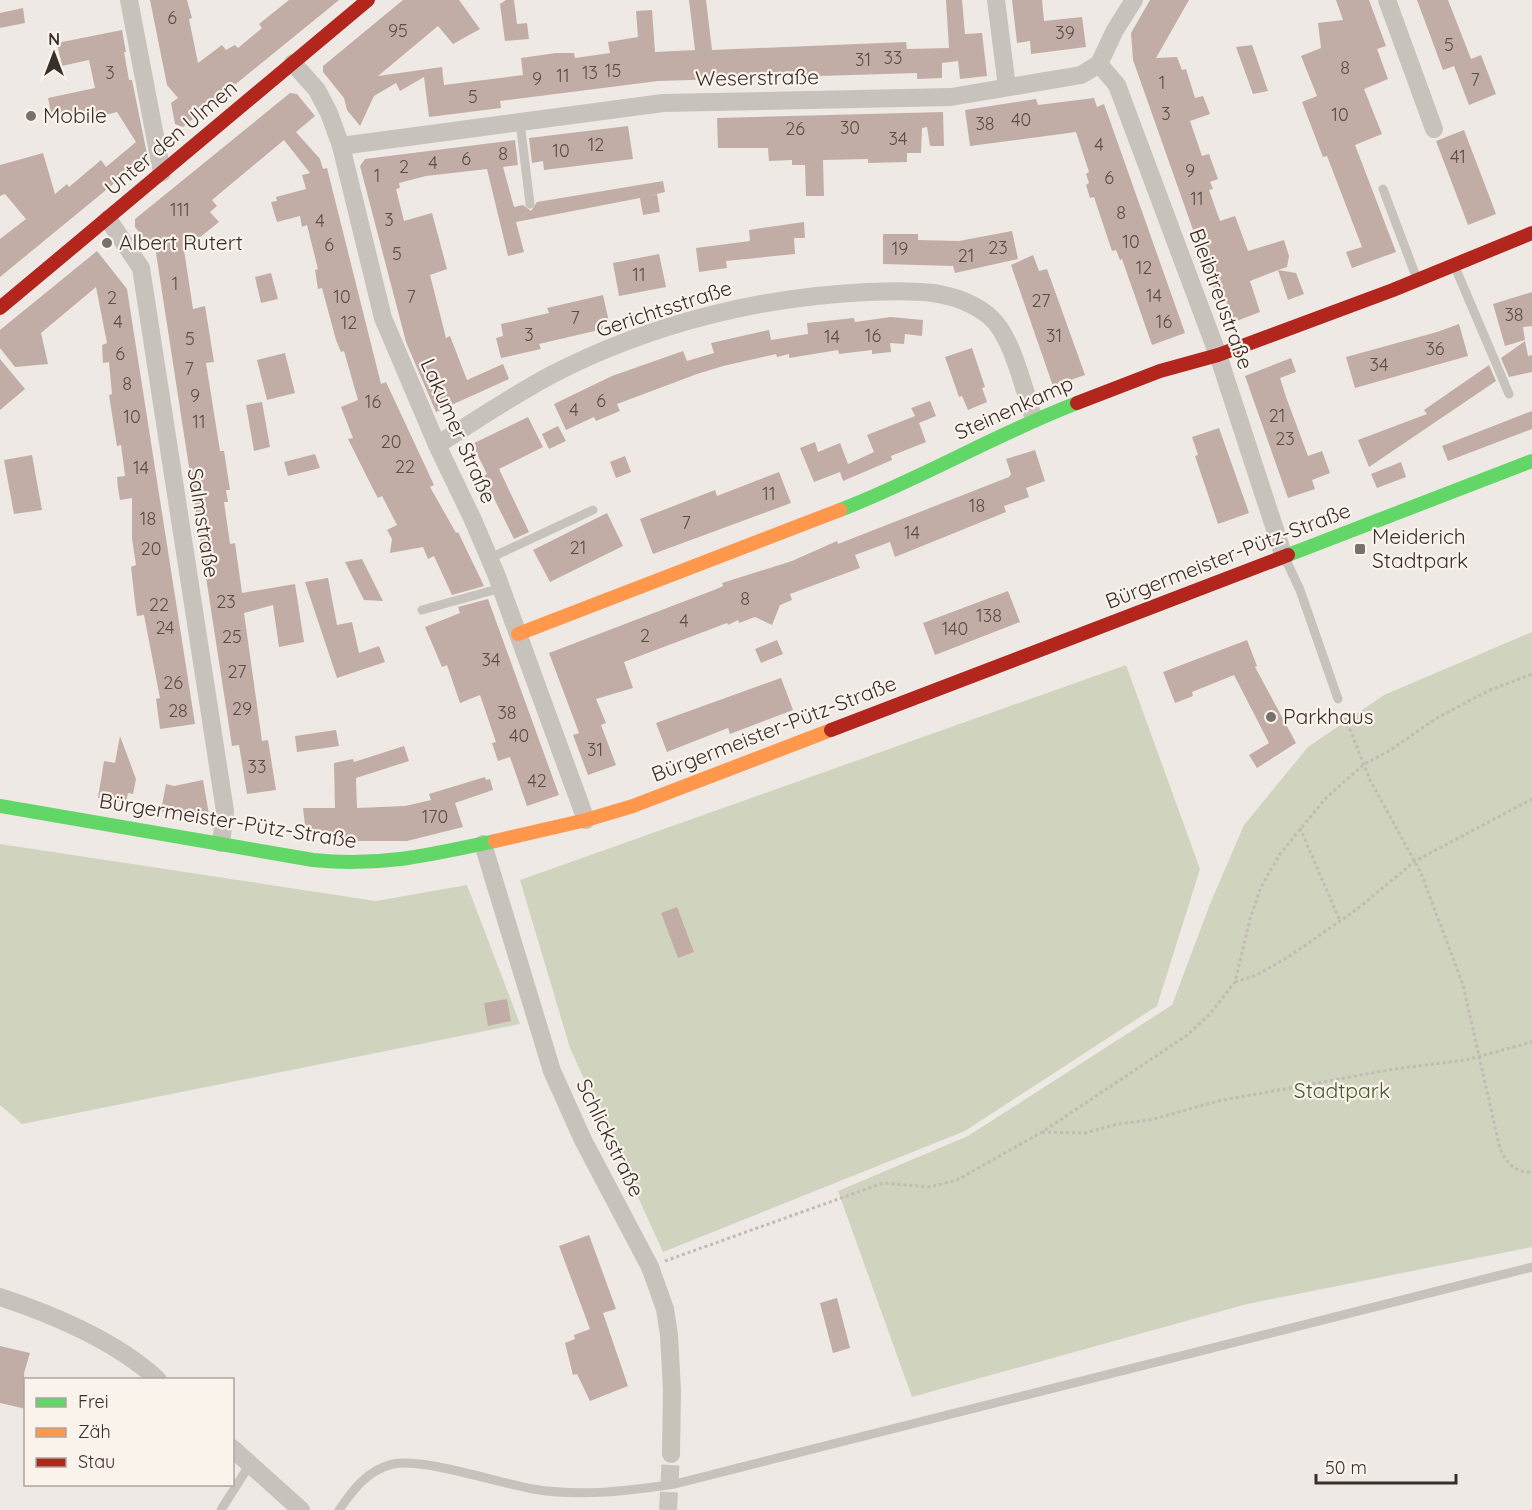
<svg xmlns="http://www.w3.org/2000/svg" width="1532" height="1510" viewBox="0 0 1532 1510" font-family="Quicksand,sans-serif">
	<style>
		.green { fill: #d0d4be }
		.building { fill: #c2ada6 }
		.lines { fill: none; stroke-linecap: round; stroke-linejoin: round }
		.street-tunnel { stroke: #cac4bf; stroke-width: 18; stroke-dasharray: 18 9; stroke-linecap: butt }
		.path { stroke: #c1bab5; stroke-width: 3; stroke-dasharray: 3 3; stroke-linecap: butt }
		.lane { stroke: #c8c2bd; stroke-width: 9 }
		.street { stroke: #c8c2bd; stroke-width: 18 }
		.fast { stroke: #63d668; stroke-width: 14 }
		.slow { stroke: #ff974d; stroke-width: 14 }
		.jam { stroke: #b3261e; stroke-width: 14 }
		.poi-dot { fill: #78706b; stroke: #faf3ec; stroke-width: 2 }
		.labels { text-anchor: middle; stroke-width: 4.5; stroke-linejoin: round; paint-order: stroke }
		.number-label { font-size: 18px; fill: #5b4e49 }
		.street-label { font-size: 21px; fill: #392f2a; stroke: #faf3ec }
		.poi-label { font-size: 21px; fill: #392f2a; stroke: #faf3ec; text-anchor: start }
		.park-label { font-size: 21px; fill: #49582e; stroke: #faf3ec }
	</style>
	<rect width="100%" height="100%" fill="#eee9e4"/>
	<g class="green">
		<polygon points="1532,632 1532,1247 1247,1304 912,1397 838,1191 968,1136 1172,1005 1210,904 1244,825 1308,747 1384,695"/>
		<polygon points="1126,665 1200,869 1157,1006 965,1131 663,1252 570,1048 520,880"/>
		<polygon points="0,844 376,901 467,885 520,1024 22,1124 0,1105"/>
	</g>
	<g class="building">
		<polygon points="150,0 187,0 192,18 189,19 198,63 222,45 226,50 235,45 238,48 262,28 259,24 289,0 339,0 183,127 175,124 171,103 178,98 167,85"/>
		<polygon points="403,0 459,0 480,29 453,44 438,26 378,76 442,67 444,85 523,75 521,58 556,53 574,53 575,58 610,53 608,42 638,37 636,11 652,10 655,52 695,50 689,0 706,0 712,50 906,42 907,49 949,48 946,0 962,0 965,34 982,33 987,76 960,79 958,61 942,63 942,78 917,79 917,73 658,81 500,101 501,108 429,117 424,77 400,91 396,83 374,96 360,126 347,110 344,98 323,72 323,66"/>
		<polygon points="506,0 514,0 517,24 527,23 529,39 505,41 500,4"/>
		<polygon points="1012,0 1042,0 1044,21 1082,17 1086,47 1031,54 1030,41 1017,43"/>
		<polygon points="1150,0 1189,0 1156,58 1177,57 1182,70 1186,69 1195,98 1203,96 1210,114 1190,121 1202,156 1209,154 1218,179 1210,182 1213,189 1209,190 1220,221 1235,216 1248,251 1284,240 1289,256 1287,267 1278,270 1296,273 1304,294 1288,300 1278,270 1250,281 1260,312 1234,322 1223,293 1216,295 1133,60 1131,33"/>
		<polygon points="1336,0 1369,0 1386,46 1377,49 1388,79 1364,89 1382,134 1355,145 1396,252 1352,268 1346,252 1362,247 1327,156 1323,157 1302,102 1317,96 1301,56 1321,48 1318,23 1343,20"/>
		<polygon points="1417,0 1448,0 1471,59 1481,55 1496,94 1469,105 1454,66 1443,70"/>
		<polygon points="23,8 25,23 0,28 0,13"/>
		<polygon points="122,30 126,52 124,52 129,80 132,80 148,159 144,154 117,181 0,277 0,239 26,219 5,194 0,196 0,165 43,153 55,194 67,184 69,187 101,160 106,167 136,142 117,112 97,117 92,116 91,110 52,118 48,98 95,88 89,60 62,66 57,43"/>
		<polygon points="1252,45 1268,91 1253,94 1236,47"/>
		<polygon points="290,93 297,94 315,116 296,132 320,159 323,169 327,168 381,384 386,382 434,485 430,487 456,533 458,532 484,586 452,595 434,556 428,559 423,547 390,553 392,539 387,530 397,525 382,496 378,498 373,489 348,439 353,438 341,407 358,400 344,351 341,352 336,340 322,288 318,289 315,270 318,269 307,225 302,227 300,216 277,222 271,202 277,201 276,197 306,189 302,175 310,173 284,140 212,200 217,206 210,212 219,222 184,250 193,309 205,306 214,362 206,363 220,451 224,451 230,490 226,490 228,502 224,502 230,544 235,543 242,593 295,584 304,642 279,647 273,605 244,613 262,741 268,740 276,790 247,794 239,745 232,746 156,253 135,227 135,219"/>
		<polygon points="1094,98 1097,107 1104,104 1185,333 1152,345 1122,259 1120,260 1116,250 1112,251 1094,197 1090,198 1086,185 1089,183 1086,174 1089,172 1076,132 970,146 965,110 1036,99 1038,105"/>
		<polygon points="943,112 944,146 930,146 927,127 922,128 921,153 907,153 907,162 868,163 868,159 823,160 824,196 806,196 805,165 792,165 792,160 769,161 768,148 718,148 717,118"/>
		<polygon points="628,126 633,159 544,170 543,161 532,163 529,138"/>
		<polygon points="1464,130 1496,214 1468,225 1436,141"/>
		<polygon points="515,140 518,165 503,167 514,207 523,205 531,211 537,202 663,181 665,192 643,197 657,194 660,212 643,215 640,198 516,222 524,252 508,256 487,169 426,176 399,183 400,188 396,189 404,221 432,213 447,269 430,275 446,338 450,336 467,380 503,364 509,379 436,412 406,342 360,166 365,159"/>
		<polygon points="804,222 805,238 794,238 795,254 726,261 727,268 699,272 696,248 750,241 749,230"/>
		<polygon points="1012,231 1018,259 955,273 953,266 883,264 883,234 918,234 918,240 959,241"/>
		<polygon points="97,251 127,289 195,724 160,729 156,699 160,698 144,615 137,616 135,602 131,567 136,565 132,539 132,498 120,500 118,488 117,477 125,476 121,445 117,446 109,395 112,394 109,362 103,363 102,345 107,343 96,287 41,333 48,364 15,367 0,348 0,330"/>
		<polygon points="659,254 666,287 619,296 613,263"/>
		<polygon points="1033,255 1039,271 1047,269 1085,375 1053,386 1011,265"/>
		<polygon points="271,273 278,299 261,303 255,277"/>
		<polygon points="1532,292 1532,326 1523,327 1525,340 1505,346 1493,304"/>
		<polygon points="603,295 609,322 602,324 603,329 539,344 541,349 501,358 496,338 503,336 501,324 549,313 547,308"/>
		<polygon points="891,317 923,320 922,336 905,334 904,344 890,343 891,352 872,354 872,350 839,354 838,350 789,358 789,354 777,357 776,354 723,366 697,374 617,404 620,411 596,421 594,417 566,430 554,404 612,376 683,351 687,361 714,353 711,343 769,330 771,340 808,334 807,323 854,318 855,322"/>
		<polygon points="1459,324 1468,356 1355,388 1346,357 1437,332"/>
		<polygon points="1525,341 1528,356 1532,355 1532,372 1509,377 1501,358"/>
		<polygon points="972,348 985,387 982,388 987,402 968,410 962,396 959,397 945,357"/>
		<polygon points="285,353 295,393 267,400 257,360"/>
		<polygon points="1291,358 1296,372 1280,378 1286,397 1308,456 1322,451 1330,473 1312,480 1315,489 1288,498 1245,376"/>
		<polygon points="0,359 25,389 0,410"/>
		<polygon points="1489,365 1496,381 1369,467 1358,440 1427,414 1424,410"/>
		<polygon points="930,401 936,416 919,423 926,442 891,456 892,460 843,481 840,472 814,482 800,448 815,442 818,452 840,443 848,464 874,452 867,435 915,416 911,408"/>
		<polygon points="262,402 270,447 254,451 246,405"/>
		<polygon points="1532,411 1532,429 1448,461 1442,446"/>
		<polygon points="528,417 543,447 499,469 529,532 514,539 483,476 487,474 472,444"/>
		<polygon points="558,426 566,441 549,449 542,434"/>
		<polygon points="1219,428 1249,513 1218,524 1195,456 1198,455 1192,437"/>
		<polygon points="1035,450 1045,481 1026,488 1029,497 1004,506 1006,512 895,557 890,542 855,555 860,568 790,594 792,600 780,605 772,625 755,617 739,623 738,620 728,625 727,623 624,662 633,688 596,699 606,723 601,725 616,765 588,775 573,735 579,733 549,653 714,590 723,586 722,583 792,561 837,541 838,544 1009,477 1011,474 1006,459"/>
		<polygon points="315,454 320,468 288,476 284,462"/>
		<polygon points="32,455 42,510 14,514 4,460"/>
		<polygon points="625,456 631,472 616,478 610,462"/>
		<polygon points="1401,462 1406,477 1377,488 1371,474"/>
		<polygon points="779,472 791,503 653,554 640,519 715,490 717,496"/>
		<polygon points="607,513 623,546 550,582 533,550"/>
		<polygon points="362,559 383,601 364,600 345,562"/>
		<polygon points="328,578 337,625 352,622 359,653 379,646 385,662 337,678 305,582"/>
		<polygon points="1008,591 1020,622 935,655 923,623"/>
		<polygon points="488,599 559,795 527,806 510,757 498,761 492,743 496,742 480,695 460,703 447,665 442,667 425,627 460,613 458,607"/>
		<polygon points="777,640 783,654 761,663 755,649"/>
		<polygon points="1247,640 1257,666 1255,667 1296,743 1257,768 1249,755 1269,743 1234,675 1192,692 1193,696 1175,703 1163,672"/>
		<polygon points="781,678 793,710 730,734 728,728 667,752 656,723"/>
		<polygon points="336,730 339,746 297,752 295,736"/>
		<polygon points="120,736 136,779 133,794 128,793 126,802 98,798 104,761 115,763"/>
		<polygon points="404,746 409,761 356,778 357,808 405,806 431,800 429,794 485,777 486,780 490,779 493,790 455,803 463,827 407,841 347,841 340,834 306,834 303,808 335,808 334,763 353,759 354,762"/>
		<polygon points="203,780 210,820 161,811 166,784 174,786"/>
		<polygon points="677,907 694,952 678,958 661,913"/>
		<polygon points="507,999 511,1021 488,1026 484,1003"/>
		<polygon points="589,1235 616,1309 603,1313 628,1386 590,1401 577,1374 573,1375 565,1343 575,1339 574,1335 590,1329 559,1246"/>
		<polygon points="837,1298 850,1348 833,1353 820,1303"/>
		<polygon points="0,1346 30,1353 24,1373 26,1409 0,1403"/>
	</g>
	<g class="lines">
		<polyline class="street-tunnel" points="668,1510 671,1454"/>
		<g class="path">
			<path d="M1343,712L1370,780L1421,873L1463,985L1500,1149C1506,1162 1515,1173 1532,1172"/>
			<polyline points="1300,828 1340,921"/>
			<polyline points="1235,982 1257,975 1288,957 1356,910 1415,861 1532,799"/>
			<polyline points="1042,1132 1085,1133 1118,1124 1150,1120 1218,1101 1394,1069 1466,1060 1532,1042"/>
			<polyline points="665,1261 883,1183 930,1187 957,1180 1042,1132 1186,1036 1210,1014 1235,982 1250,919 1261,887 1280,854 1325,799 1363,765 1392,749 1435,719 1488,691 1532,674"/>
		</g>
		<g class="lane">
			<polyline points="520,122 530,204"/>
			<polyline points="1383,189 1417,279"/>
			<polyline points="1455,267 1509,394"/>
			<polyline points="490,558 593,510"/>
			<polyline points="1285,558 1300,590 1338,699"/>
			<polyline points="422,610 501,588"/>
			<polyline points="221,1510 250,1464"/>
			<path d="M339,1510C353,1490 367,1470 393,1464C425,1458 498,1483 533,1489C581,1497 628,1491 675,1484L1532,1267"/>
		</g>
		<g class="street">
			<polyline points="129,0 162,173"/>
			<polyline points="996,0 1007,87"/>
			<polyline points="1387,0 1434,129"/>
			<polyline points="293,63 317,90 329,113 341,146 383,318 437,445 473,520 496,574 586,820"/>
			<polyline points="1099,64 1117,85 1218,355 1284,557"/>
			<polyline points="341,146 663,103 951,97 1081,75 1099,64 1115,30 1134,0"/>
			<polyline points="108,219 141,268 225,811 221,843"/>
			<path d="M437,445C475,421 513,395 553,374C650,324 759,297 867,292C909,290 955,288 989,316C1012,334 1024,391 1034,419"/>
			<polyline points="483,844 552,1071 583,1140 650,1267 665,1309 669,1335 672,1390 671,1454"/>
			<path d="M0,1297C52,1314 118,1342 158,1380"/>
			<polyline points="232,1448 301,1510"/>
		</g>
		<g class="fast">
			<path d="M840,510C921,479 996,434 1077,403"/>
			<polyline points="1288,555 1532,461"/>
			<path d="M0,806L313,860C380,867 430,855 495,841"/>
		</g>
		<g class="slow">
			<polyline points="518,634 840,510"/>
			<polyline points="495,841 586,820 633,806 831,730"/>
		</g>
		<g class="jam">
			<polyline points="0,308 368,0"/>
			<polyline points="1077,403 1160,371 1218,355 1393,290 1532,233"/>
			<polyline points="831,730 1288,555"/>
		</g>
	</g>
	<g class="poi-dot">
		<circle cx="31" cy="116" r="6"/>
		<circle cx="107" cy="243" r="6"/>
		<rect x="1354" y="543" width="12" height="12" rx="3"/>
		<circle cx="1271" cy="717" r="6"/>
	</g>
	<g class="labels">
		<g class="number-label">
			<text x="172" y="24">6</text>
			<text x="398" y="37">95</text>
			<text x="1065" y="39">39</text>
			<text x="1449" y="51">5</text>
			<text x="893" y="64">33</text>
			<text x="863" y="66">31</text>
			<text x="1345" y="74">8</text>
			<text x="613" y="77">15</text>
			<text x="110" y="79">3</text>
			<text x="590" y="79">13</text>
			<text x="563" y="82">11</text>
			<text x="537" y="85">9</text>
			<text x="1475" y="86">7</text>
			<text x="1162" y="89">1</text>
			<text x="473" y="103">5</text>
			<text x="1166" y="120">3</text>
			<text x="1340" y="121">10</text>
			<text x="1021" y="126">40</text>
			<text x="985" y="130">38</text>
			<text x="850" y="134">30</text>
			<text x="795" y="135">26</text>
			<text x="898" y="145">34</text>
			<text x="596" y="151">12</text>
			<text x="1099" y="151">4</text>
			<text x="561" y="157">10</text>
			<text x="503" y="160">8</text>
			<text x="1458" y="163">41</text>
			<text x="466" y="165">6</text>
			<text x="433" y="169">4</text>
			<text x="404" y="173">2</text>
			<text x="1190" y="177">9</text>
			<text x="377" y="182">1</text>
			<text x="1109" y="184">6</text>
			<text x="1197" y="205">11</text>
			<text x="180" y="216">111</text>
			<text x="1121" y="219">8</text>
			<text x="389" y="226">3</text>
			<text x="320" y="227">4</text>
			<text x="1131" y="248">10</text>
			<text x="329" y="251">6</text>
			<text x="998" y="254">23</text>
			<text x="900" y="255">19</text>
			<text x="397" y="260">5</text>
			<text x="966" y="262">21</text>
			<text x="1144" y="274">12</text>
			<text x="639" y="281">11</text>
			<text x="175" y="290">1</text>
			<text x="1154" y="302">14</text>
			<text x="342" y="303">10</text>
			<text x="411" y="303">7</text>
			<text x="112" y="304">2</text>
			<text x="1041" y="307">27</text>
			<text x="1514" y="321">38</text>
			<text x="575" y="324">7</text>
			<text x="118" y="328">4</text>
			<text x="1164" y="328">16</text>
			<text x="349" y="329">12</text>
			<text x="529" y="341">3</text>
			<text x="873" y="342">16</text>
			<text x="1054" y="342">31</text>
			<text x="832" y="343">14</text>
			<text x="190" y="345">5</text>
			<text x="1435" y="355">36</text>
			<text x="120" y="360">6</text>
			<text x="1379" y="371">34</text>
			<text x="189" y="375">7</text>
			<text x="127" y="390">8</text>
			<text x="195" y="402">9</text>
			<text x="601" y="407">6</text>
			<text x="373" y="408">16</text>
			<text x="574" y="416">4</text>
			<text x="1277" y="422">21</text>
			<text x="132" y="423">10</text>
			<text x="199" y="428">11</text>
			<text x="1285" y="445">23</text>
			<text x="391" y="448">20</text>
			<text x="405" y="473">22</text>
			<text x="141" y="474">14</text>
			<text x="769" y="500">11</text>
			<text x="977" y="512">18</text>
			<text x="148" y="525">18</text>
			<text x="686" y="529">7</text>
			<text x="912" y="539">14</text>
			<text x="578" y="554">21</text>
			<text x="151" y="555">20</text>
			<text x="745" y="605">8</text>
			<text x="226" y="608">23</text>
			<text x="159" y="611">22</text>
			<text x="989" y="622">138</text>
			<text x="684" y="627">4</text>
			<text x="165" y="634">24</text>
			<text x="955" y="635">140</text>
			<text x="645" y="642">2</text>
			<text x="232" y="643">25</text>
			<text x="491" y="666">34</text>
			<text x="237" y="678">27</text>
			<text x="173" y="689">26</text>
			<text x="242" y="715">29</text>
			<text x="178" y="717">28</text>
			<text x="507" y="719">38</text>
			<text x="519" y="742">40</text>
			<text x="595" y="756">31</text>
			<text x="257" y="773">33</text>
			<text x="537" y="787">42</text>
			<text x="435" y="823">170</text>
		</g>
		<g class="street-label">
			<text transform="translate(757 78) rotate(-1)" y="7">Weserstraße</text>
			<text transform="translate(171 138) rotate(-40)" y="7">Unter den Ulmen</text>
			<text transform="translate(1221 299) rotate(70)" y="7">Bleibtreustraße</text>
			<text transform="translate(664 309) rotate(-18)" y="7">Gerichtsstraße</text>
			<text transform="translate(1014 408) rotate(-24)" y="7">Steinenkamp</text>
			<text transform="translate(458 431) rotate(66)" y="7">Lakumer Straße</text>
			<text transform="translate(203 523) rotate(81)" y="7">Salmstraße</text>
			<text transform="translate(1228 556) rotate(-21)" y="7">Bürgermeister-Pütz-Straße</text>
			<text transform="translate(774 729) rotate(-21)" y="7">Bürgermeister-Pütz-Straße</text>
			<text transform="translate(228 821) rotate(9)" y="7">Bürgermeister-Pütz-Straße</text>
			<text transform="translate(610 1138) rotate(64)" y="7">Schlickstraße</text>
		</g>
		<g class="poi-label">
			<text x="43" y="123">Mobile</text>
			<text x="119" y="250">Albert Rutert</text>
			<text x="1372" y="544">Meiderich<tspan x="1372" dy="24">Stadtpark</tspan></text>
			<text x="1283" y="724">Parkhaus</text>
		</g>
		<g class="park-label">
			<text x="1342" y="1098">Stadtpark</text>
		</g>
	</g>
	<rect x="24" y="1378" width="210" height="108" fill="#faf3ec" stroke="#ada59e" stroke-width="1.5"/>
	<rect x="36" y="1398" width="30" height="9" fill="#63d668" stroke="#ada59e" stroke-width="1.5"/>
	<text x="78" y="1408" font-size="18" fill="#392f2a">Frei</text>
	<rect x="36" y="1428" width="30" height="9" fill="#ff974d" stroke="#ada59e" stroke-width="1.5"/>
	<text x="78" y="1438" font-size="18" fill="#392f2a">Zäh</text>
	<rect x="36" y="1458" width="30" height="9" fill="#b3261e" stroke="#ada59e" stroke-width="1.5"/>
	<text x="78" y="1468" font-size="18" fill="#392f2a">Stau</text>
	<g transform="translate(54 54)" stroke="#faf3ec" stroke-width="4.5" paint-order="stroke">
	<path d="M0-4.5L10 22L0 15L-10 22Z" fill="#392f2a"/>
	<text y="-9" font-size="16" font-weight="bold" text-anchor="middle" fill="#392f2a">N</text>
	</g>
	<path d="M1316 1474v9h140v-9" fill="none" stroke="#392f2a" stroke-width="3"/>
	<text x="1325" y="1474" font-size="18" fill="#392f2a" stroke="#faf3ec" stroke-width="4.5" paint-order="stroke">50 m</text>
</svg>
